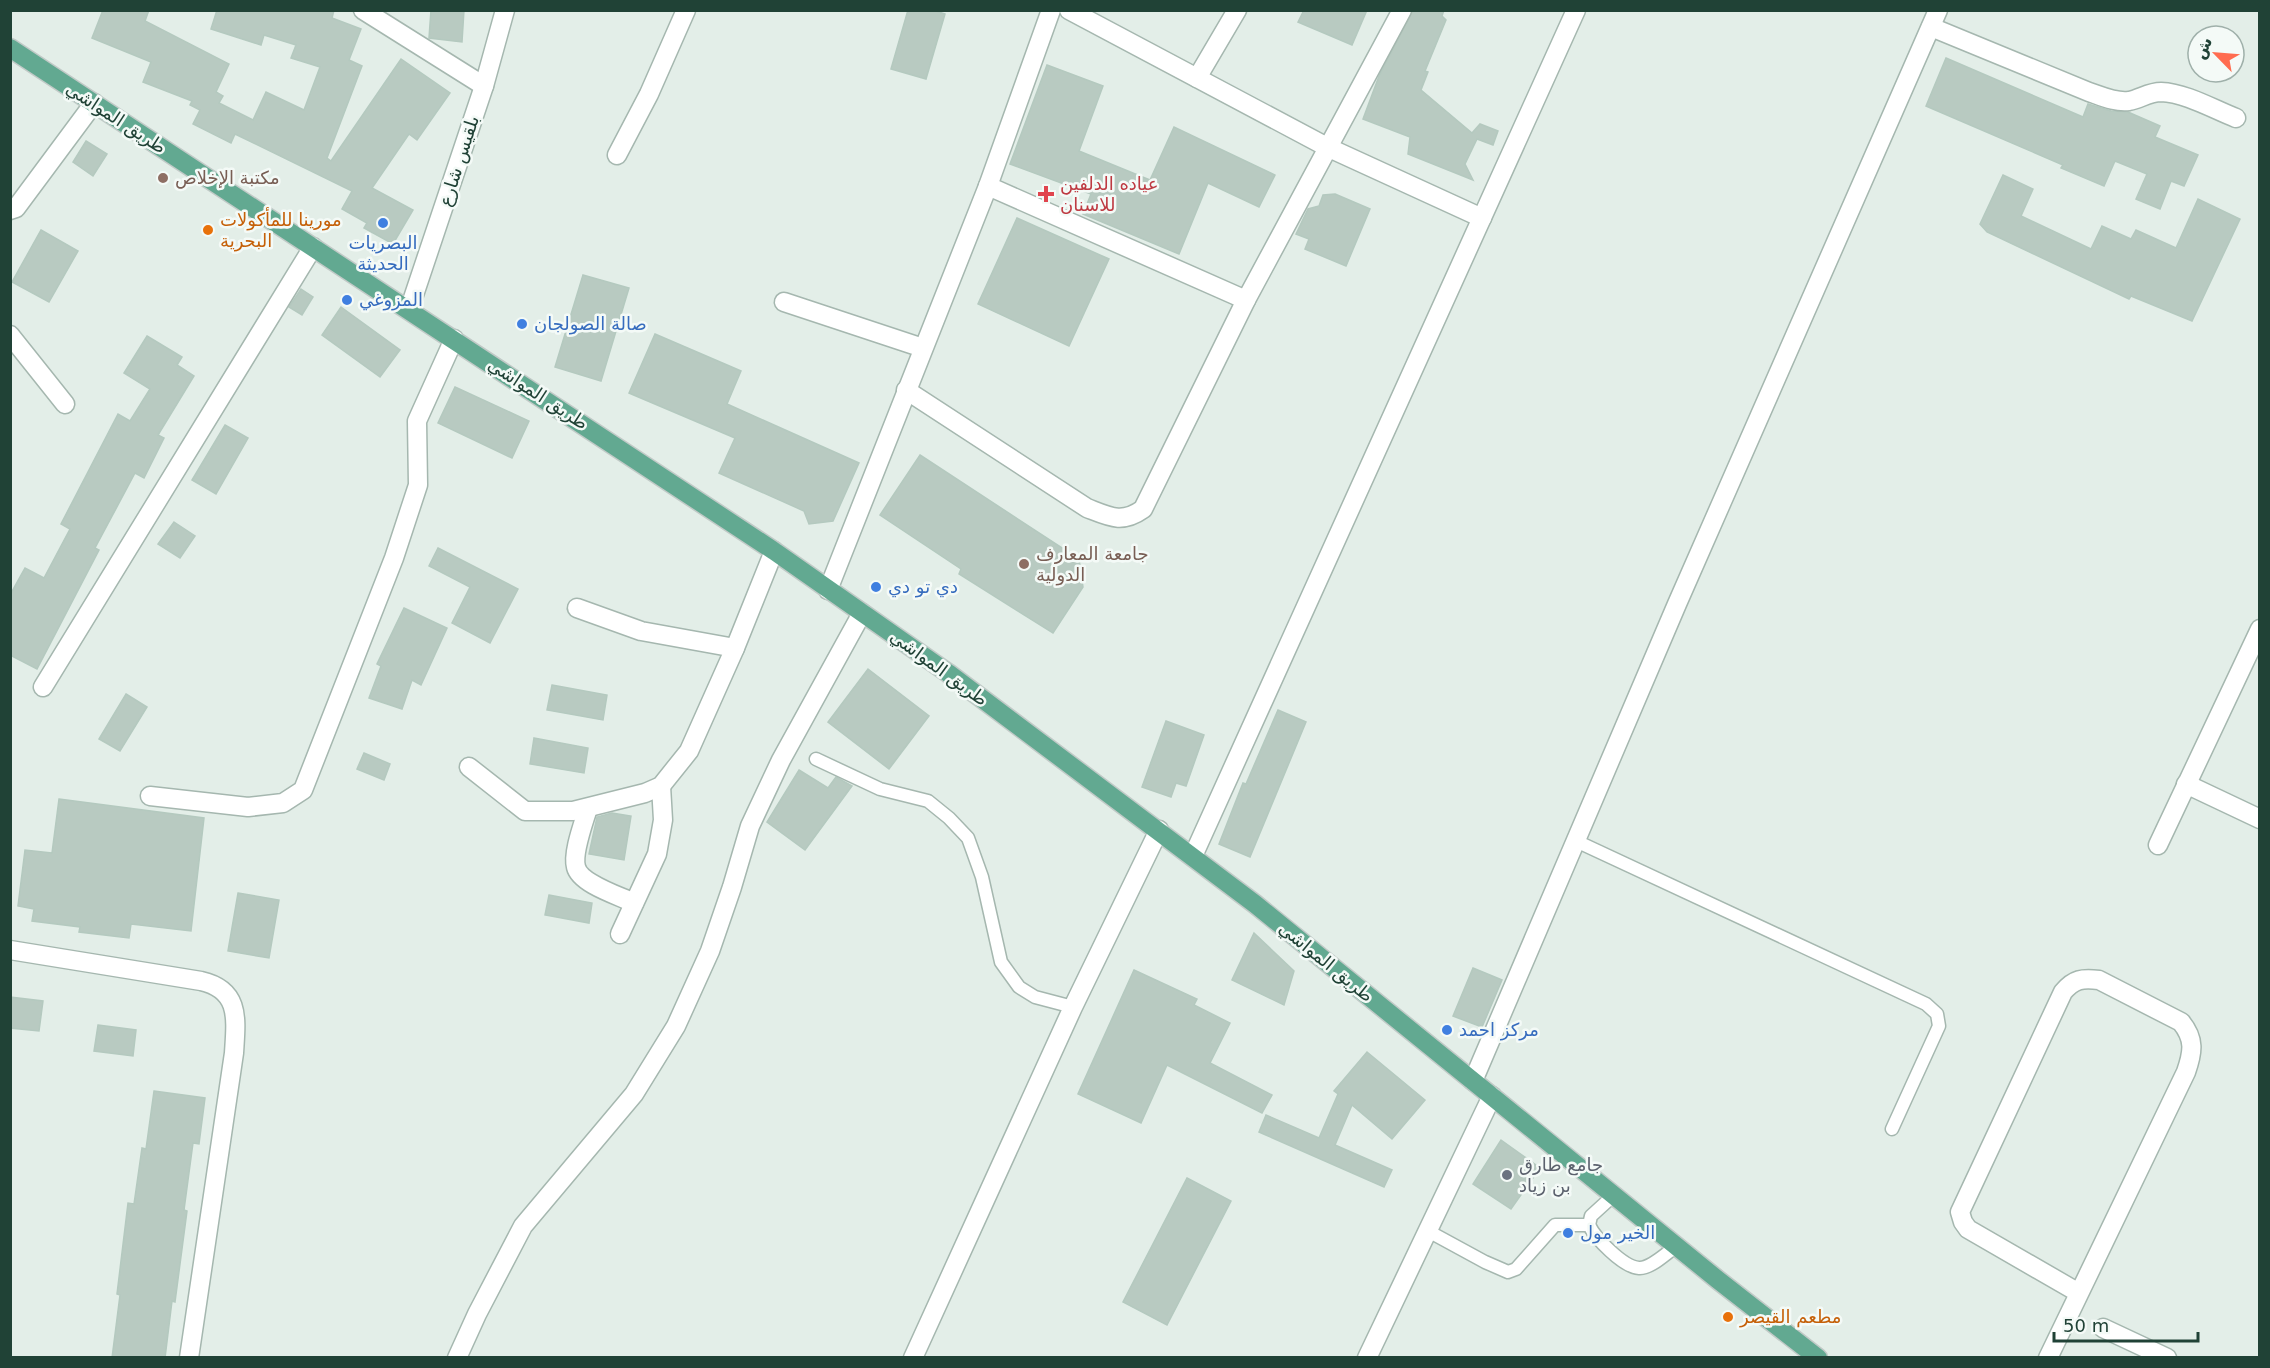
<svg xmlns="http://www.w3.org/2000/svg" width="2270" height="1368" viewBox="0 0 2270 1368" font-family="'DejaVu Sans',Cairo,sans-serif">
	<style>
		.building { fill: #b8cac1; stroke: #b4c9bf; stroke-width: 1.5 }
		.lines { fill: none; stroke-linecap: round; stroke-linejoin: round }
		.lane-casing { stroke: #a5b7af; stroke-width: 15 }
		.street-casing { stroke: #a5b7af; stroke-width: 21 }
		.primary-casing { stroke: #c1cac7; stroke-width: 21 }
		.lane { stroke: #fff; stroke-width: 12 }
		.street { stroke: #fff; stroke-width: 18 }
		.primary { stroke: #62a991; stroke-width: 18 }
		.education-dot { fill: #8d6e63; stroke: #f4faf7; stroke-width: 2 }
		.health-dot { fill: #e0444e; stroke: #f4faf7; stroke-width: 2 }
		.shop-dot { fill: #3f7fe0; stroke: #f4faf7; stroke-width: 2 }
		.food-dot { fill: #e8710a; stroke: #f4faf7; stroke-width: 2 }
		.worship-dot { fill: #6b7280; stroke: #f4faf7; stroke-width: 2 }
		.labels { text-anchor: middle; stroke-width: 5; stroke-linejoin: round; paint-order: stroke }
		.street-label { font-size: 18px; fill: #204236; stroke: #f4faf7 }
		.education-label { font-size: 18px; fill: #785e54; stroke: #f4faf7; text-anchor: start }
		.health-label { font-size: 18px; fill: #be3a42; stroke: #f4faf7; text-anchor: start }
		.food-label { font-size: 18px; fill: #c56008; stroke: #f4faf7; text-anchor: start }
		.shop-label { font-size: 18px; fill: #366cbe; stroke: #f4faf7; text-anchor: start }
		.worship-label { font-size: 18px; fill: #5b616d; stroke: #f4faf7; text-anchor: start }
	</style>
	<rect width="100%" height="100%" fill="#e3eee8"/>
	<g class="building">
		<polygon points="103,10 149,10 145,21 229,64 216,92 223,96 219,103 253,120 266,92 304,110 320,67 291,58 296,45 264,35 261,45 211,29 217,10 334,10 332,18 361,29 349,60 362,66 327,158 331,161 401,59 450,93 417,140 409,134 372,188 413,210 393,244 364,228 367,223 342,209 352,191 235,134 231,143 193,124 200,110 190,105 192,101 143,82 151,62 92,38"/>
		<polygon points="431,10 464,10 462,42 429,38"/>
		<polygon points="908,10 933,10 945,14 926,79 891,69"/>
		<polygon points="1304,10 1367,10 1352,45 1298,22"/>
		<polygon points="1413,10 1444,10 1442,16 1446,20 1425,71 1428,72 1421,90 1472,133 1480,124 1498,131 1493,145 1477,139 1465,164 1473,180 1408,154 1410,137 1363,119 1379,76"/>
		<polygon points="1946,58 2083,117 2088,104 2111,111 2128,112 2160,126 2155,137 2198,155 2184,186 2171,181 2160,209 2136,199 2147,174 2115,161 2104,186 2061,168 2063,165 1926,106"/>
		<polygon points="1047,65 1103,86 1079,151 1150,180 1174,127 1275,175 1259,207 1208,183 1179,254 1083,214 1091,194 1010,164"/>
		<polygon points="86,141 107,154 93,176 73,162"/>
		<polygon points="2003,175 2033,189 2021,216 2091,249 2102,226 2131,239 2136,230 2176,248 2198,199 2240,219 2192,321 2131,296 2129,299 1987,232 1980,224"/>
		<polygon points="1335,194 1370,209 1346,266 1305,249 1309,239 1296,234 1308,209 1319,206 1323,195"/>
		<polygon points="1017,218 1109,259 1069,346 978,304"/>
		<polygon points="41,230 78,251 49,302 12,282"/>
		<polygon points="583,275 629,288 601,381 555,367"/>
		<polygon points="301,289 313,297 302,315 289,307"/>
		<polygon points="341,307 400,350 380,377 322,335"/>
		<polygon points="655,334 741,371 727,404 859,463 833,521 809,524 804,511 719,473 735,438 629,393"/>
		<polygon points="147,336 182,357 177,365 194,376 158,435 164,438 144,478 135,473 95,548 99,550 37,669 10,655 10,595 25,568 44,578 70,529 61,524 118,414 130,421 150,389 124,373"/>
		<polygon points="455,387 529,421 512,458 438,423"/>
		<polygon points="225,425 248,438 216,494 192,480"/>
		<polygon points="920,455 1079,559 1083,587 1053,633 959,574 961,569 880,515"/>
		<polygon points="174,522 195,536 180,558 158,544"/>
		<polygon points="438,548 518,589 490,643 452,623 470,587 429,566"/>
		<polygon points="404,608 447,628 421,685 412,680 402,709 369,698 381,666 377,664"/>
		<polygon points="868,669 929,716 889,769 828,722"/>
		<polygon points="552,685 607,695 603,720 547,710"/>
		<polygon points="126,694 147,707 120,751 99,739"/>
		<polygon points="1278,710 1306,722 1250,857 1219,844 1243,783 1246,784"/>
		<polygon points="1166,721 1204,735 1186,786 1176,783 1171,797 1142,787"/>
		<polygon points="534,738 588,748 584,773 530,764"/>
		<polygon points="364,753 390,764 384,780 357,769"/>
		<polygon points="799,770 828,788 836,777 852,786 805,850 767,822"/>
		<polygon points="59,799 204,818 191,931 131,924 129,938 79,932 80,927 32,921 34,909 18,906 25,850 52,853"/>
		<polygon points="612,813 631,816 624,860 589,854 597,817"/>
		<polygon points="238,893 279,900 269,958 228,951"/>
		<polygon points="549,895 592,903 589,923 545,915"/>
		<polygon points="1254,933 1294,971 1284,1005 1232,980"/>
		<polygon points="1473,968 1502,980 1482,1027 1453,1016"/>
		<polygon points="1134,970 1197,999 1194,1005 1230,1023 1210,1063 1272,1095 1262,1113 1167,1065 1141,1123 1078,1094"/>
		<polygon points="10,997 43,1001 39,1031 10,1028"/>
		<polygon points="98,1025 136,1030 133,1056 94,1051"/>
		<polygon points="1367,1052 1425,1100 1392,1139 1352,1105 1335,1145 1392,1170 1384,1187 1259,1132 1266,1115 1319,1138 1338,1094 1334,1091"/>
		<polygon points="154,1091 205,1098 199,1144 193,1143 184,1210 187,1211 175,1302 172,1301 165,1358 112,1358 120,1295 117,1294 128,1203 134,1204 142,1148 146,1149"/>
		<polygon points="1501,1140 1540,1168 1511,1209 1473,1184"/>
		<polygon points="1187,1178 1231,1201 1167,1325 1123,1302"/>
	</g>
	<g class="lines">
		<g class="lane-casing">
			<g id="lane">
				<polyline points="816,759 880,789 928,801 949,818 968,838 982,877 1001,962 1019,987 1035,997 1073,1007"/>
				<polyline points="1576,841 1926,1004 1937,1014 1939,1026 1892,1129"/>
				<path d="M1589,1225C1595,1238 1623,1267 1639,1268C1651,1269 1667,1252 1677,1246"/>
				<polyline points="1428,1231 1485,1262 1508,1272 1516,1269 1555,1225 1589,1225 1591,1216 1614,1195"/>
			</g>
		</g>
		<g class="street-casing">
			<g id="street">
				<polyline points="363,10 484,86"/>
				<polyline points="1069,10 1327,147 1482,218"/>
				<path d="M1931,27L2089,92C2101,96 2116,103 2129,101C2140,99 2149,92 2161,92C2186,93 2213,109 2236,118"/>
				<polyline points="1197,78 1237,10"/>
				<polyline points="617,155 649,94 686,10"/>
				<polyline points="988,186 1246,300"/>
				<polyline points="10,210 16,208 94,103"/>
				<polyline points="784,302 923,348"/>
				<polyline points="409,310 484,86 505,10"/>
				<polyline points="10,335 65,404"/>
				<path d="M906,390L1087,508C1110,517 1122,524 1143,509L1246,300L1402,10"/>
				<polyline points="828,590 988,186 1051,10"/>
				<polyline points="577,608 641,631 735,648"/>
				<polyline points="43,687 313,247"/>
				<polyline points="469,767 525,811 573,811 645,793 661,786 689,751 735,648 774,551"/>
				<polyline points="2186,784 2260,819"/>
				<polyline points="150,796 248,807 283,803 303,790 394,558 418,485 417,421 454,339"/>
				<path d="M588,808C584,822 572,853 576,867C580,884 620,896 634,903"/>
				<polyline points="2158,845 2260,629"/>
				<polyline points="1193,856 1576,10"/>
				<polyline points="620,934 657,854 663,820 661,786"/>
				<path d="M10,950L201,981C241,990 236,1020 234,1053L189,1358"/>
				<polyline points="1473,1081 1677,604 1938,10"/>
				<polyline points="2103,1328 2167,1358"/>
				<polyline points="457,1358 477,1314 523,1226 634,1094 676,1026 710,951 732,887 750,826 781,760 862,613"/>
				<polyline points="913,1358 1073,1007 1159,830"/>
				<polyline points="1367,1358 1492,1096"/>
				<path d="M2048,1358L2186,1072C2193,1052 2195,1039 2181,1022L2099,980C2082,978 2074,979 2063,992L1960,1212L1963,1222L1968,1229L2079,1293"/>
			</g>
		</g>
		<g class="primary-casing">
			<polyline id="primary" points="10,48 774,551 948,673 1255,904 1718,1280 1818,1358"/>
		</g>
		<use href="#lane" class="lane"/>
		<use href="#street" class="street"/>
		<use href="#primary" class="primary"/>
	</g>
	<g class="education-dot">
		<circle cx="163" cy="178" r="6"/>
		<circle cx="1024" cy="564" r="6"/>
	</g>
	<path class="health-dot" d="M1043 185h6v6h6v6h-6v6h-6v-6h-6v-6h6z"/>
	<g class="shop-dot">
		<circle cx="383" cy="223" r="6"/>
		<circle cx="347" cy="300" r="6"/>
		<circle cx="522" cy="324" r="6"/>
		<circle cx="876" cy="587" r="6"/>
		<circle cx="1447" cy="1030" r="6"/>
		<circle cx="1568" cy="1233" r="6"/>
	</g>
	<g class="food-dot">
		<circle cx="208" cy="230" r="6"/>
		<circle cx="1728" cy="1317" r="6"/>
	</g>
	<circle class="worship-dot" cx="1507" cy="1175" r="6"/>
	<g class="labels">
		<g class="street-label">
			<text transform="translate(116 118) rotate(33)" y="6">طريق المواشي</text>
			<text transform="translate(459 161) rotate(-72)" y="6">بلقيس شارع</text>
			<text transform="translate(538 394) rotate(33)" y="6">طريق المواشي</text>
			<text transform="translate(939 668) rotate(36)" y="6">طريق المواشي</text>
			<text transform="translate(1326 962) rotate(39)" y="6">طريق المواشي</text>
		</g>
		<g class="education-label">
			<text x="175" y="184">مكتبة الإخلاص</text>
			<text x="1036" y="560">جامعة المعارف<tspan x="1036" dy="21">الدولية</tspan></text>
		</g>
		<g class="health-label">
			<text x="1060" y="190">عياده الدلفين<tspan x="1060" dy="21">للاسنان</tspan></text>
		</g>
		<g class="food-label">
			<text x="220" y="226">مورينا للمأكولات<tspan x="220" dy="21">البحرية</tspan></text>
			<text x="1740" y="1323">مطعم القيصر</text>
		</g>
		<g class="shop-label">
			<text x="383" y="249" text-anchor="middle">البصريات<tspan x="383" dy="21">الحديثة</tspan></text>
			<text x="359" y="306">المزوغي</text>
			<text x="534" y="330">صالة الصولجان</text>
			<text x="888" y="593">دي تو دي</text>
			<text x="1459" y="1036">مركز احمد</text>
			<text x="1580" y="1239">الخير مول</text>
		</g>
		<g class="worship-label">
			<text x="1519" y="1171">جامع طارق<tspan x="1519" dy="21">بن زياد</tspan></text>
		</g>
	</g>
	<rect width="2270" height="1368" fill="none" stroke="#204236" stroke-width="24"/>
	<g transform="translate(2216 54) rotate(295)"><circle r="28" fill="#f4faf7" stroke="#9fb0aa" stroke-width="1.5"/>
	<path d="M0-4.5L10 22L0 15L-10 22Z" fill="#ff6c50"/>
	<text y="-9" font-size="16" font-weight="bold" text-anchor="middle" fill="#204236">ش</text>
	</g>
	<path d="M2054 1332v9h144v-9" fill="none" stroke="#204236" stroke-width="3"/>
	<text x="2063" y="1332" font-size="18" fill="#204236" stroke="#f4faf7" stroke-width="4.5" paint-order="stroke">50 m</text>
</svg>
